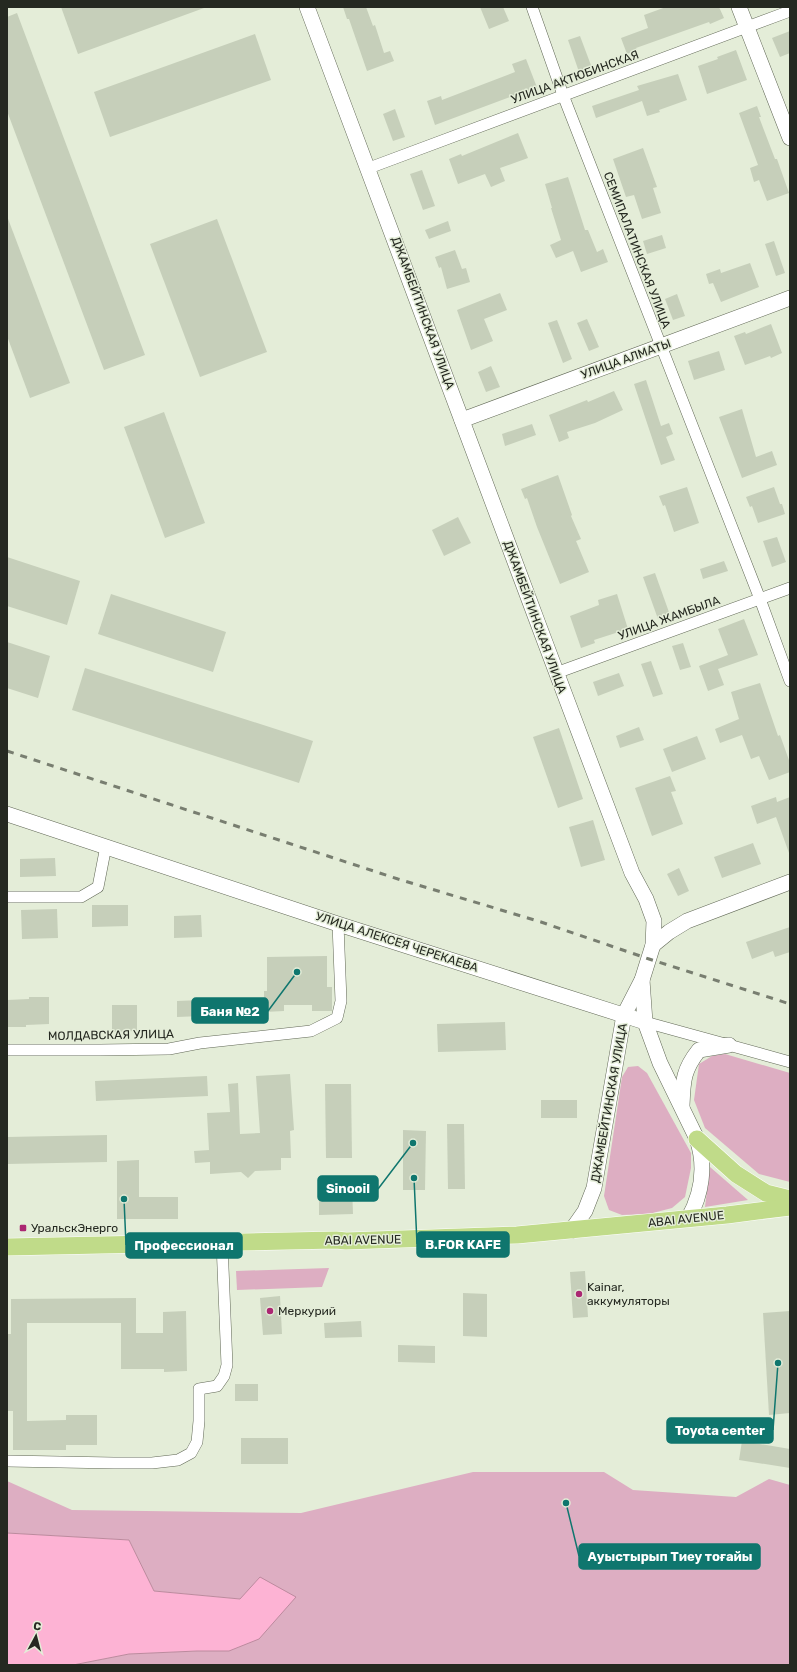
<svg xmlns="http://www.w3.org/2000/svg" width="797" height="1672" viewBox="0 0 797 1672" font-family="Rubik,sans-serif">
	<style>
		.green { fill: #ddaec2 }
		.water { fill: #fdb3d4; stroke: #bc8a9e }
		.building { fill: #c6cfba }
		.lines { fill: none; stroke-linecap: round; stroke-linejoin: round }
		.street-casing { stroke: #616856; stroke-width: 12 }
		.secondary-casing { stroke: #616856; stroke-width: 16 }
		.primary-casing { stroke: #fff; stroke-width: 18 }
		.street { stroke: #fff; stroke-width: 11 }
		.secondary { stroke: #fff; stroke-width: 15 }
		.primary { stroke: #c0db89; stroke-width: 17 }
		.rail { stroke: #787e70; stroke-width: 3; stroke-dasharray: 7 7; stroke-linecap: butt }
		.poi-dot { fill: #ab2772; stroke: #e4edd8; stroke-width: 1.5 }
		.labels { text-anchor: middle; stroke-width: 3; stroke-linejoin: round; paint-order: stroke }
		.street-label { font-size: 12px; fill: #252921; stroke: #e4edd8 }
		.poi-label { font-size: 12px; fill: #252921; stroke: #e4edd8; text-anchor: start }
		.leader { fill: none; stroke: #0f766e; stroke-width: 1.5 }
		.callout-dot { fill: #0f766e; stroke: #e4edd8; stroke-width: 1.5 }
		.callout { fill: #0f766e; stroke: #0f766e; stroke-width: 1.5 }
		.callout-label { font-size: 13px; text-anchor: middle; font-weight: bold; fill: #fff }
	</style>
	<rect width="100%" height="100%" fill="#e4edd8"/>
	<g class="green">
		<polygon points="725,1054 790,1073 790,1182 759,1174 705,1128 694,1100 699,1064 712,1056"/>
		<polygon points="638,1066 647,1073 691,1153 691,1168 685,1197 672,1208 649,1214 622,1215 609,1210 604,1196 622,1077 628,1067"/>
		<polygon points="710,1167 748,1200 705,1207"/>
		<polygon points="329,1268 322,1287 237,1290 236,1271"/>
		<polygon points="473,1472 604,1472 633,1490 736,1497 769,1479 790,1485 790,1665 73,1665 129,1654 197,1651 229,1651 240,1599 154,1591 129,1540 7,1533 7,1481 72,1510 301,1513"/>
	</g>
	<polygon class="water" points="7,1533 129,1540 154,1591 240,1599 260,1577 296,1597 259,1639 229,1651 197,1651 129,1654 73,1665 7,1665"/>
	<g class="building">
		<polygon points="61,7 204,7 204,8 78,54"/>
		<polygon points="343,7 366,7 373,26 375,25 384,53 390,51 394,61 367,71 349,19 347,19"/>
		<polygon points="480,7 503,7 509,21 489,29"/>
		<polygon points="666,7 719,7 724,18 710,24 709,22 636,48 637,50 627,54 621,38 648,28 644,15"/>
		<polygon points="17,13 145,355 104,370 7,111 7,17"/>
		<polygon points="790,31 790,53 780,57 772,38"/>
		<polygon points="255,34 271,80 110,137 94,92"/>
		<polygon points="580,36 592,68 579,72 568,40"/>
		<polygon points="736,50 747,80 707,94 698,66 718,59 717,57"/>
		<polygon points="526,59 538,90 524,95 523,92 435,125 427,101 441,96 442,100 515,72 512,64"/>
		<polygon points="678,74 687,100 659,110 660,112 647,116 642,101 596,118 592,106 639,90 637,86"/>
		<polygon points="757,106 761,117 759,117 775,159 777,159 789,193 767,201 759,180 754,182 750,168 758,165 739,113"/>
		<polygon points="395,109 405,137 393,141 383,114"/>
		<polygon points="518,133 528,158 500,168 505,181 491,187 485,174 458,184 449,159 461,154 462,156"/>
		<polygon points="643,148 657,187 653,188 661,213 642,219 634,195 626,197 613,159"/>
		<polygon points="422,170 435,206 423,210 410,174"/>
		<polygon points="568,177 585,230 588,230 597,252 603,249 608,262 581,272 573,251 556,258 550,245 561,240 551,208 552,208 545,184"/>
		<polygon points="7,216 70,383 30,398 7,336"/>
		<polygon points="217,219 267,352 200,377 150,244"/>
		<polygon points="448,221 451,231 429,239 425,230"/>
		<polygon points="662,235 666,248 647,254 643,241"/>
		<polygon points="774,241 785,273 776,276 765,244"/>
		<polygon points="455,250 462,269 466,268 470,282 447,289 441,267 439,268 435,257"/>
		<polygon points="750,263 759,287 721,302 713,283 709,284 706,274 720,269 721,273"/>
		<polygon points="500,293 507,310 484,319 493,341 471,350 457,310"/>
		<polygon points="677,294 685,316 673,320 665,299"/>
		<polygon points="587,319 599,347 589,351 577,323"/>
		<polygon points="557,320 572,359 563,363 548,323"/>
		<polygon points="771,324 782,353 771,358 770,356 745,365 734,336 745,332 746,334"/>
		<polygon points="719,351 725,370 694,380 688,361"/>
		<polygon points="491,366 500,387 486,392 478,372"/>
		<polygon points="646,380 661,426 669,423 673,434 666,437 675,460 661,465 634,384"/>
		<polygon points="614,391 623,410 595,423 567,432 569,438 559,442 549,415 587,400 588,402"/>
		<polygon points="742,409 756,457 772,451 777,465 742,478 719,417"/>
		<polygon points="164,412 205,523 165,538 124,427"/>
		<polygon points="532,424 536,435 505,446 502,434"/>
		<polygon points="558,475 572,515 571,516 581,539 576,541 589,572 560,584 537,527 527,498 525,499 521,489"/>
		<polygon points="687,487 699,523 674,532 665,505 663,506 659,496"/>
		<polygon points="774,487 780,504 782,504 785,514 758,523 752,506 750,507 746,497"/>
		<polygon points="458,517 471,543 444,556 432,530"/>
		<polygon points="777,537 786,562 772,567 763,541"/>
		<polygon points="7,557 80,581 67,625 7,606"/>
		<polygon points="724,561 728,571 703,579 700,569"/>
		<polygon points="655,573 670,615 658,619 643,577"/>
		<polygon points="111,594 226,632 213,672 98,634"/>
		<polygon points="617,594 628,629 594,640 595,643 581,648 570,616 599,605 598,600"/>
		<polygon points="744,619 758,655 718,669 724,685 708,691 699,666 728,655 718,629"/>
		<polygon points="7,642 50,656 38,698 7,688"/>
		<polygon points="683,643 691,667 680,670 672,646"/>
		<polygon points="651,661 663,694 653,697 641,664"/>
		<polygon points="85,668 313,741 299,783 72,710"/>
		<polygon points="619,673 624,686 598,696 593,682"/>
		<polygon points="760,683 778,736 780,735 790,763 790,772 769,780 759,756 751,759 742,735 720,743 715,729 739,719 731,692"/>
		<polygon points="639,727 644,740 620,748 616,736"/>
		<polygon points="559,728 583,799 558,808 533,737"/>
		<polygon points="697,736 706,759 672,772 663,749"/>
		<polygon points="670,776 676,791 671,792 683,824 652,836 635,788"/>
		<polygon points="776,797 777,802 790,797 790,853 789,853 776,817 757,824 751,806"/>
		<polygon points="593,820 605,860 581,867 569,827"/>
		<polygon points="753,843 761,864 722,878 714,857"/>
		<polygon points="55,858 56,876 20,877 20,859"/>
		<polygon points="679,868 689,891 678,896 667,874"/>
		<polygon points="92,905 128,905 128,926 92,927"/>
		<polygon points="57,909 58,938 22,939 21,910"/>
		<polygon points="201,915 202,937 174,938 174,916"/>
		<polygon points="790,927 790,952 775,957 773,951 752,959 746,942"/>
		<polygon points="327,956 327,987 332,987 332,1011 312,1011 312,1005 284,1005 284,1011 264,1012 264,991 267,991 267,957"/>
		<polygon points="29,997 49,997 49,1024 26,1025 26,1027 7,1027 7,1000 29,999"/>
		<polygon points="226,999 226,1015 177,1017 177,1001"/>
		<polygon points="112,1005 137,1005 137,1031 112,1032"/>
		<polygon points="505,1022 506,1050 438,1052 437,1024"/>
		<polygon points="290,1074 294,1130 290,1131 291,1158 281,1158 281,1170 255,1171 248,1178 241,1172 210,1174 210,1162 195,1163 194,1151 209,1150 207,1113 230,1112 228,1084 238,1083 240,1134 260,1133 256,1076"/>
		<polygon points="207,1076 208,1096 96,1101 95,1081"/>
		<polygon points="325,1084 351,1084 352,1158 326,1158"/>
		<rect x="541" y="1100" width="36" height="18"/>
		<polygon points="447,1124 464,1124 465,1189 448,1189"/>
		<polygon points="403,1130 426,1131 425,1190 403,1190"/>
		<polygon points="107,1135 107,1162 7,1164 7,1137"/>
		<polygon points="139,1160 139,1197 178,1197 178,1219 117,1219 117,1161"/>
		<polygon points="319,1186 352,1186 353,1214 319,1215"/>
		<polygon points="585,1271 588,1317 573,1318 570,1272"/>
		<polygon points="463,1293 487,1294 487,1337 463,1336"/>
		<polygon points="280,1296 282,1334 263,1335 260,1298"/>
		<polygon points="136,1298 136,1333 163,1333 163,1312 186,1311 187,1371 164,1372 164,1369 121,1369 121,1323 27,1323 27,1421 66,1420 66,1415 97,1415 97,1445 66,1445 66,1450 13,1450 13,1411 7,1411 7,1334 11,1334 11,1299"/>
		<polygon points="790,1311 790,1413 769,1415 763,1313"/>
		<polygon points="361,1321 362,1337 325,1338 324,1323"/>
		<polygon points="398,1345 435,1346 435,1363 398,1362"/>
		<rect x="235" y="1384" width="23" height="17"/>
		<rect x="241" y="1438" width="47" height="26"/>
		<polygon points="742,1441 790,1449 790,1468 739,1460"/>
	</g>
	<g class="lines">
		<g class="street-casing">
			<g id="street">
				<polyline points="532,7 563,95 760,599 790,681"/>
				<polyline points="369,168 790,11"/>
				<polyline points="556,673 790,588"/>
				<polyline points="7,897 81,897 98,887 106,846"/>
				<polyline points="645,1022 790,1062"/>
				<polyline points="7,1050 100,1050 169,1049 200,1043 311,1031 337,1018 341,1001 338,924"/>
				<polyline points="7,1461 114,1463 152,1463 178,1460 191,1453 197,1442 199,1421 199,1389 217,1386 224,1376 227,1365 222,1243"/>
			</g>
		</g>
		<g class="secondary-casing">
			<g id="secondary">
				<path d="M307,7C418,295 522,585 632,873L646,899L654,921L653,945L642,980L624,1015L594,1188L585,1211L571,1231"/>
				<polyline points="739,7 790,138"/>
				<polyline points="462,420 790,298"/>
				<polyline points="7,814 338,924 645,1022"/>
				<polyline points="653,945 669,932 687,921 790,882"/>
				<path d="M642,980L645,1022L660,1063L697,1139C706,1166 702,1194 688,1219"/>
				<path d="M682,1106C683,1081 683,1070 699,1050L729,1045"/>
			</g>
		</g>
		<g class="primary-casing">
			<g id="primary">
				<polyline points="697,1139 736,1174 766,1193 790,1199"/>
				<polyline points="7,1247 336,1240 346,1241 517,1235 727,1215 790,1207"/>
			</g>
		</g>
		<use href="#street" class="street"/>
		<use href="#secondary" class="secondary"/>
		<use href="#primary" class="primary"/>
		<polyline class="rail" points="7,751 398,879 541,922 649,959 790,1004"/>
	</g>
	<g class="poi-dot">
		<rect x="19" y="1224" width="8" height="8" rx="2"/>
		<circle cx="579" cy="1294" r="4"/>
		<circle cx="270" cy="1311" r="4"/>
	</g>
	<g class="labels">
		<g class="street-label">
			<text transform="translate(575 77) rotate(-20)" y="4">УЛИЦА АКТЮБИНСКАЯ</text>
			<text transform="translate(637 250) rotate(69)" y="4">СЕМИПАЛАТИНСКАЯ УЛИЦА</text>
			<text transform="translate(423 313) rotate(70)" y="4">ДЖАМБЕЙТИНСКАЯ УЛИЦА</text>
			<text transform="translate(626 359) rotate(-20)" y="4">УЛИЦА АЛМАТЫ</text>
			<text transform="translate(535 617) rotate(70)" y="4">ДЖАМБЕЙТИНСКАЯ УЛИЦА</text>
			<text transform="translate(669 618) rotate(-20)" y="4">УЛИЦА ЖАМБЫЛА</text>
			<text transform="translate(397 942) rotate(18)" y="4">УЛИЦА АЛЕКСЕЯ ЧЕРЕКАЕВА</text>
			<text transform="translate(111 1035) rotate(-1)" y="4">МОЛДАВСКАЯ УЛИЦА</text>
			<text transform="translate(609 1103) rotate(-80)" y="4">ДЖАМБЕЙТИНСКАЯ УЛИЦА</text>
			<text transform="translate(686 1219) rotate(-6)" y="4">ABAI AVENUE</text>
			<text transform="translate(363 1240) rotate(-1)" y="4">ABAI AVENUE</text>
		</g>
		<g class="poi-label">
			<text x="31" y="1232">УральскЭнерго</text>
			<text x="587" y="1291">Kainar,<tspan x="587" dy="14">аккумуляторы</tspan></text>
			<text x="278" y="1315">Меркурий</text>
		</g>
	</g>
	<path class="leader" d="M297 972L268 1011M413 1143L378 1189M414 1178L417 1244M124 1199L126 1245M778 1363L773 1430M566 1503L579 1556"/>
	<g class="callout-dot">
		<circle cx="297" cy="972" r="4"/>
		<circle cx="413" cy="1143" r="4"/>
		<circle cx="414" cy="1178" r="4"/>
		<circle cx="124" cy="1199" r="4"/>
		<circle cx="778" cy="1363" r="4"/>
		<circle cx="566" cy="1503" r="4"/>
	</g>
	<g class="callout">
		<rect x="192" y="998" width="76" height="25" rx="4"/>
		<rect x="318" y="1176" width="60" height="25" rx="4"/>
		<rect x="417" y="1232" width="92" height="25" rx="4"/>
		<rect x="126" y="1233" width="116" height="25" rx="4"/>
		<rect x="667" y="1418" width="106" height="25" rx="4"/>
		<rect x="579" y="1544" width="181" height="25" rx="4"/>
	</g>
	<g class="callout-label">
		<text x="230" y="1016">Баня №2</text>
		<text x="348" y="1193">Sinooil</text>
		<text x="463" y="1249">B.FOR KAFE</text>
		<text x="184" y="1250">Профессионал</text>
		<text x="720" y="1435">Toyota center</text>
		<text x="670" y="1561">Ауыстырып Тиеу тоғайы</text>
	</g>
	<rect width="797" height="1672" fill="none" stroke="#252921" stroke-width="16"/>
	<g transform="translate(36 1636) rotate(7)" stroke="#e4edd8" stroke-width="3" paint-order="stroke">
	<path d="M0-3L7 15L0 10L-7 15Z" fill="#252921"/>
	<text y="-6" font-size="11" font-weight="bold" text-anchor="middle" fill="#252921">С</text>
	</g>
</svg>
